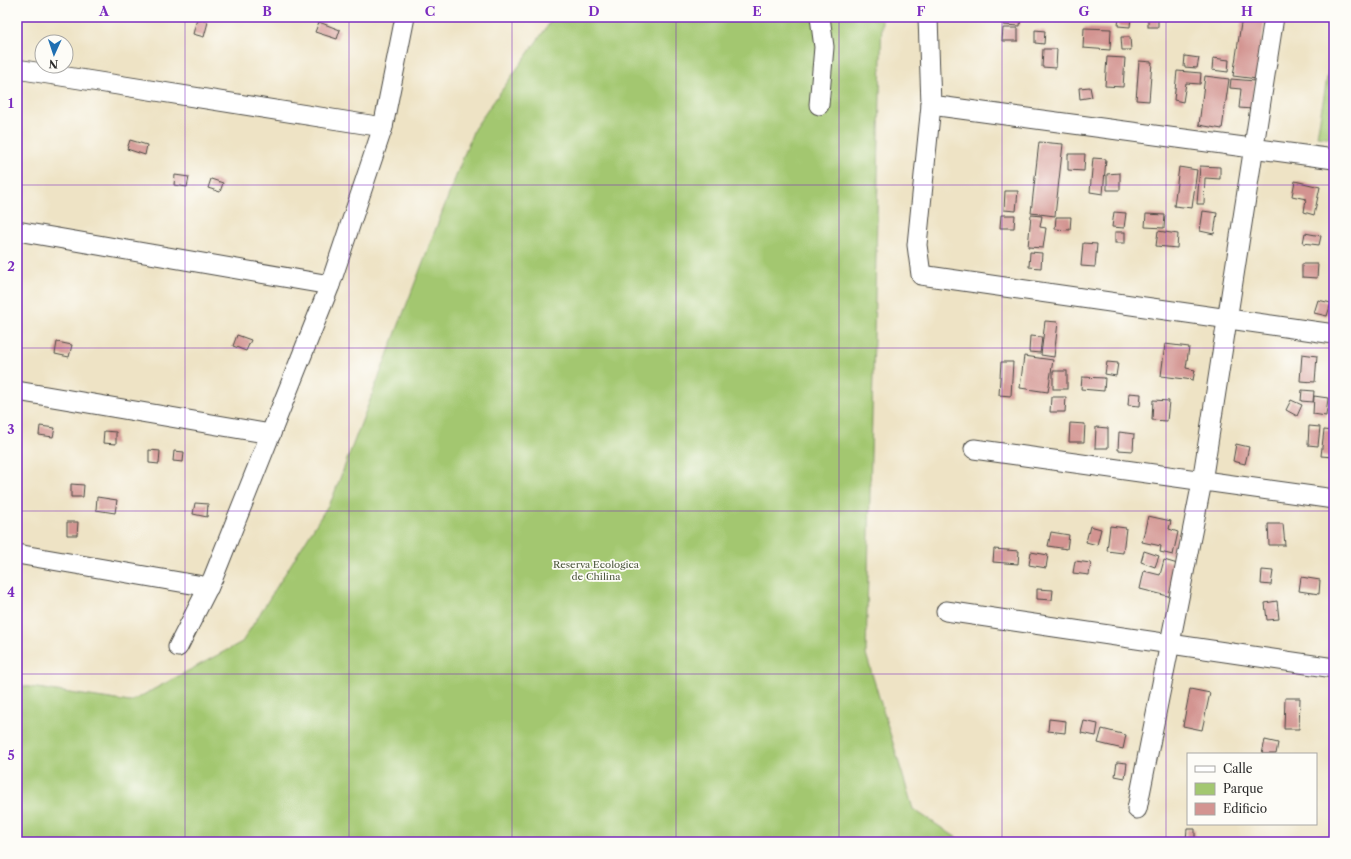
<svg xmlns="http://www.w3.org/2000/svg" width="1351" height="859" viewBox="0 0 1351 859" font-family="'Libre Caslon Text',serif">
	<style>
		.green { fill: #a3c770; stroke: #67794e }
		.building { fill: #d39491 }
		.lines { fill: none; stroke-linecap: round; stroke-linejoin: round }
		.minor-casing { stroke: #484742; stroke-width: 21 }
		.minor { stroke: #fff; stroke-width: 19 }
		.grid { fill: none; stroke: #7b2cbf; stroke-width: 1; stroke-opacity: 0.55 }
		.labels { text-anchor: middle; stroke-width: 3.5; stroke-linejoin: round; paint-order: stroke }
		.park-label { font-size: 10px; fill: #4f5a40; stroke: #fdfcf7 }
		.neatline { fill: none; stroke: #7b2cbf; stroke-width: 1.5 }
		.grid-label { font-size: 13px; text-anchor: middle; font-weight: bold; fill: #7b2cbf }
	</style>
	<rect width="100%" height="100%" fill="#fdfcf7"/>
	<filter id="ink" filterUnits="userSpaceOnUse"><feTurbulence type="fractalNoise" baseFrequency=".025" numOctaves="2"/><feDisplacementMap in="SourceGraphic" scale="8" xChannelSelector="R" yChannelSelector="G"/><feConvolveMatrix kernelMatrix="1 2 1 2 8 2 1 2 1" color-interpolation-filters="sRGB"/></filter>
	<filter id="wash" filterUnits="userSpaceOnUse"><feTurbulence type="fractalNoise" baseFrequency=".012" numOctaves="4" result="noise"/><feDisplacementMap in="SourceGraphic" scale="16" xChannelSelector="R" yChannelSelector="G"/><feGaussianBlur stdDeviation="0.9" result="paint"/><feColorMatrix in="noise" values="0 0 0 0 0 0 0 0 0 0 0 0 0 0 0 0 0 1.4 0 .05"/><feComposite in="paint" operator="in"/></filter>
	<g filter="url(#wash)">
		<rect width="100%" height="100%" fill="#eee3c5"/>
		<g class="green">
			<polygon points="554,17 882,17 866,654 913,809 963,842 17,842 17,685 130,702 242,642 332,499 474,129"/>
			<polygon points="1334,38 1334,138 1317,136"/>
		</g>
		<g id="blocks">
			<g class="building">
				<polygon points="1004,17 1021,17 1020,26 1004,25"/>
				<polygon points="1119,17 1131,17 1130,27 1118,26"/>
				<rect x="1148" y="17" width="10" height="10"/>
				<polygon points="1242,17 1265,17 1257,79 1233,76"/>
				<polygon points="197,19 208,22 204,37 193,34"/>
				<polygon points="319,22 340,30 337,39 315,32"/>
				<polygon points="1003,28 1018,28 1018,41 1002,41"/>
				<polygon points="1084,28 1111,29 1110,50 1083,48"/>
				<polygon points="1035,30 1045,31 1044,44 1035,43"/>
				<polygon points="1121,37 1130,37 1131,50 1122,50"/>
				<polygon points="1043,49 1057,49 1056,68 1042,67"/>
				<polygon points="1185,56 1199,58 1197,68 1184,67"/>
				<polygon points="1107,57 1125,58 1123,87 1105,86"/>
				<polygon points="1213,58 1229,60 1228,72 1212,70"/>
				<polygon points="1139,61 1152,62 1149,101 1136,100"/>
				<polygon points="1177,71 1201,73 1200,84 1186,83 1183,102 1174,100"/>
				<polygon points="1205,76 1229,79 1222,129 1199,125"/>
				<polygon points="1231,79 1255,81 1252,109 1239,108 1241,89 1230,88"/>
				<polygon points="1090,87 1092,97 1080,99 1079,88"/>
				<polygon points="130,140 147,145 145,155 127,149"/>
				<polygon points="1039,142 1063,144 1055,216 1031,213"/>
				<polygon points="1068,154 1085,154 1084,171 1068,170"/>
				<polygon points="1093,158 1106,159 1103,194 1090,192"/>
				<polygon points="1200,166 1220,167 1220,179 1205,178 1204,204 1197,204"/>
				<polygon points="1179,167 1197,170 1192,208 1174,206"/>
				<polygon points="1120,173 1120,190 1107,190 1107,174"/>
				<polygon points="175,175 189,177 187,187 174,185"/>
				<polygon points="211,179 223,183 220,192 208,188"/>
				<polygon points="1295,181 1320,187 1314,215 1304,212 1306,199 1292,196"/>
				<polygon points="1005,191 1018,191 1016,211 1004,210"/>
				<polygon points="1203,211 1217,213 1214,234 1200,231"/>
				<polygon points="1114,212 1126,213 1124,228 1112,227"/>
				<polygon points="1146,214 1165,215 1164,228 1145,227"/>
				<polygon points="1001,215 1015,215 1014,228 1000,228"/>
				<polygon points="1031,215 1042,216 1040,227 1046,228 1043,248 1028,247"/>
				<polygon points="1056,217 1071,217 1070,230 1055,229"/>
				<polygon points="1158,231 1178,234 1177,248 1156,246"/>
				<rect x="1115" y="232" width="10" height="11"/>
				<polygon points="1305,233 1321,236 1319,245 1303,243"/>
				<polygon points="1083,243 1097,244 1095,267 1081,266"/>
				<polygon points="1030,252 1042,253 1041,268 1029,267"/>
				<polygon points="1302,264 1318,264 1317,278 1302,277"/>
				<polygon points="1318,300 1331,303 1327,316 1314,313"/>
				<polygon points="1045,321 1058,322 1054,357 1041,355"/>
				<polygon points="237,335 251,340 246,351 233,346"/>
				<polygon points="1030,336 1042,337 1040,353 1029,352"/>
				<polygon points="57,342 72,345 69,357 55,354"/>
				<polygon points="1165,344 1189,347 1186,368 1195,370 1193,380 1161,376"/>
				<polygon points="1302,354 1317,356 1315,382 1300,381"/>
				<polygon points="1024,356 1053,360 1048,392 1020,388"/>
				<polygon points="1001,362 1013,362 1011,396 999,395"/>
				<polygon points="1107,362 1118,363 1116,376 1105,374"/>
				<rect x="1053" y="371" width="14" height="18"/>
				<polygon points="1082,377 1105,378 1104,391 1081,389"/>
				<polygon points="1302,390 1314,391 1313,402 1301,401"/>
				<polygon points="1129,393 1141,394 1140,406 1128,405"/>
				<polygon points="1314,396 1328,398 1326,416 1313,414"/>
				<polygon points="1051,397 1066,397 1065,412 1050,412"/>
				<polygon points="1153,400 1169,401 1167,421 1152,420"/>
				<polygon points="1291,400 1302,405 1297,416 1286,410"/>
				<polygon points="1070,423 1085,424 1084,442 1069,442"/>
				<polygon points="40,426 55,428 53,437 39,435"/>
				<polygon points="1309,426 1320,427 1318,446 1308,445"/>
				<polygon points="1096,427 1108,428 1108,448 1095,448"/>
				<polygon points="1324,430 1334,431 1333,457 1321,456"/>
				<polygon points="104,431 116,432 116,444 103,443"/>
				<polygon points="1119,432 1134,434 1133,451 1118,450"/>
				<polygon points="1236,444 1249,447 1245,464 1233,461"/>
				<polygon points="149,450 160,451 159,464 149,463"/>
				<polygon points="174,451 184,452 183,462 173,461"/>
				<polygon points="71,484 84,485 83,497 71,497"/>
				<polygon points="97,497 117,500 115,513 96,510"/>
				<polygon points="195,503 208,504 207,517 193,514"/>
				<polygon points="1148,516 1171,521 1169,529 1178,532 1173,555 1160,552 1161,546 1142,542"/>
				<polygon points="67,522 78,522 77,535 67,535"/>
				<polygon points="1268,524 1283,524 1285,545 1269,545"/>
				<polygon points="1090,526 1101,529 1097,545 1086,542"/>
				<polygon points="1110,526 1126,528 1123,553 1107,551"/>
				<polygon points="1051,532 1069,535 1067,549 1048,546"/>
				<polygon points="994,549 1019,551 1018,564 993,562"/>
				<polygon points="1144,551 1159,556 1155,567 1141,562"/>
				<polygon points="1031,552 1048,555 1046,568 1029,565"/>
				<polygon points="1164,560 1181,565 1172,597 1140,589 1144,571 1160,575"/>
				<polygon points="1075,561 1091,563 1089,575 1073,573"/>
				<polygon points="1262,570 1273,571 1271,585 1261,584"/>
				<polygon points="1301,577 1320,580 1319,594 1299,591"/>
				<polygon points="1037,589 1053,590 1052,600 1037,599"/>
				<polygon points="1277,601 1279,619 1267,620 1265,603"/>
				<polygon points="1190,689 1210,693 1202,730 1183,726"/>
				<polygon points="1285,698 1300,698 1299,729 1284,729"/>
				<polygon points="1049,719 1066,721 1065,733 1048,731"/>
				<polygon points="1084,721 1098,724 1096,736 1081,733"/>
				<polygon points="1102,729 1126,735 1123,749 1098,743"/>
				<polygon points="1265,740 1278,743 1276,754 1262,754"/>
				<polygon points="1117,762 1127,763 1125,778 1115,776"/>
				<polygon points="1187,829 1195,829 1195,840 1186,840"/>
			</g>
		</g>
	</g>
	<g filter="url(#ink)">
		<use href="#blocks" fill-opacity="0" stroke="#484742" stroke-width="1"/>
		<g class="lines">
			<g class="minor-casing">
				<g id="minor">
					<polyline points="928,17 931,105 917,245 921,275 1334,334"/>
					<polyline points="23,70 383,127"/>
					<polyline points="819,105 824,47 820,17"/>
					<polyline points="931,105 1334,159"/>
					<polyline points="17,231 330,285"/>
					<polyline points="17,391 271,434"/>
					<polyline points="974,449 1334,499"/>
					<polyline points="17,554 209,587"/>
					<polyline points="946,611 1334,668"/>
					<polyline points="178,647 213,578 330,285 383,127 405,17"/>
					<polyline points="1137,809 1202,482 1274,17"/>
				</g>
			</g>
			<use href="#minor" class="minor"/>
		</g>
	</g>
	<path class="grid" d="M185,17V842M349,17V842M512,17V842M676,17V842M839,17V842M1002,17V842M1166,17V842M17,185H1334M17,348H1334M17,511H1334M17,674H1334"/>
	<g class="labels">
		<g class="park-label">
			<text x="596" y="568">Reserva Ecologica<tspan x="596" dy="12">de Chilina</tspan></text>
		</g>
	</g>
	<rect width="1351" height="859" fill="none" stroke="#fdfcf7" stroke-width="44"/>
	<rect x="1187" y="753" width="130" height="72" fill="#fdfcf7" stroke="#a9a8a5"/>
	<rect x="1195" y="766" width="20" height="6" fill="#ffffff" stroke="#a9a8a5"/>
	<text x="1223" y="773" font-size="12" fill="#2b2b2b">Calle</text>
	<rect x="1195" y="783" width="20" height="12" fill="#a3c770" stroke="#a9a8a5"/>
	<text x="1223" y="793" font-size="12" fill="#2b2b2b">Parque</text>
	<rect x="1195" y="803" width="20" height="12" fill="#d39491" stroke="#a9a8a5"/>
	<text x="1223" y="813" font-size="12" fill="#2b2b2b">Edificio</text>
	<g transform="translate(54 54) rotate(183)"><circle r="19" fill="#fdfcf7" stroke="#a9a8a5"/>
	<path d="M0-3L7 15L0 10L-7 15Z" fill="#1f6fb2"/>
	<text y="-6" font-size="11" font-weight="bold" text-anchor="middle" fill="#2b2b2b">N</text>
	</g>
	<rect x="22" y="22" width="1307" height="815" class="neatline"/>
	<g class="grid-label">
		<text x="104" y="16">A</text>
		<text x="267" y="16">B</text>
		<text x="430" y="16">C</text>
		<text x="594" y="16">D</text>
		<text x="757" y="16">E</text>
		<text x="921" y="16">F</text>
		<text x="1084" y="16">G</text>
		<text x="1247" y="16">H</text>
		<text x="11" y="108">1</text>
		<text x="11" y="271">2</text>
		<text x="11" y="434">3</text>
		<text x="11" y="597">4</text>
		<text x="11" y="760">5</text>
	</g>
</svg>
